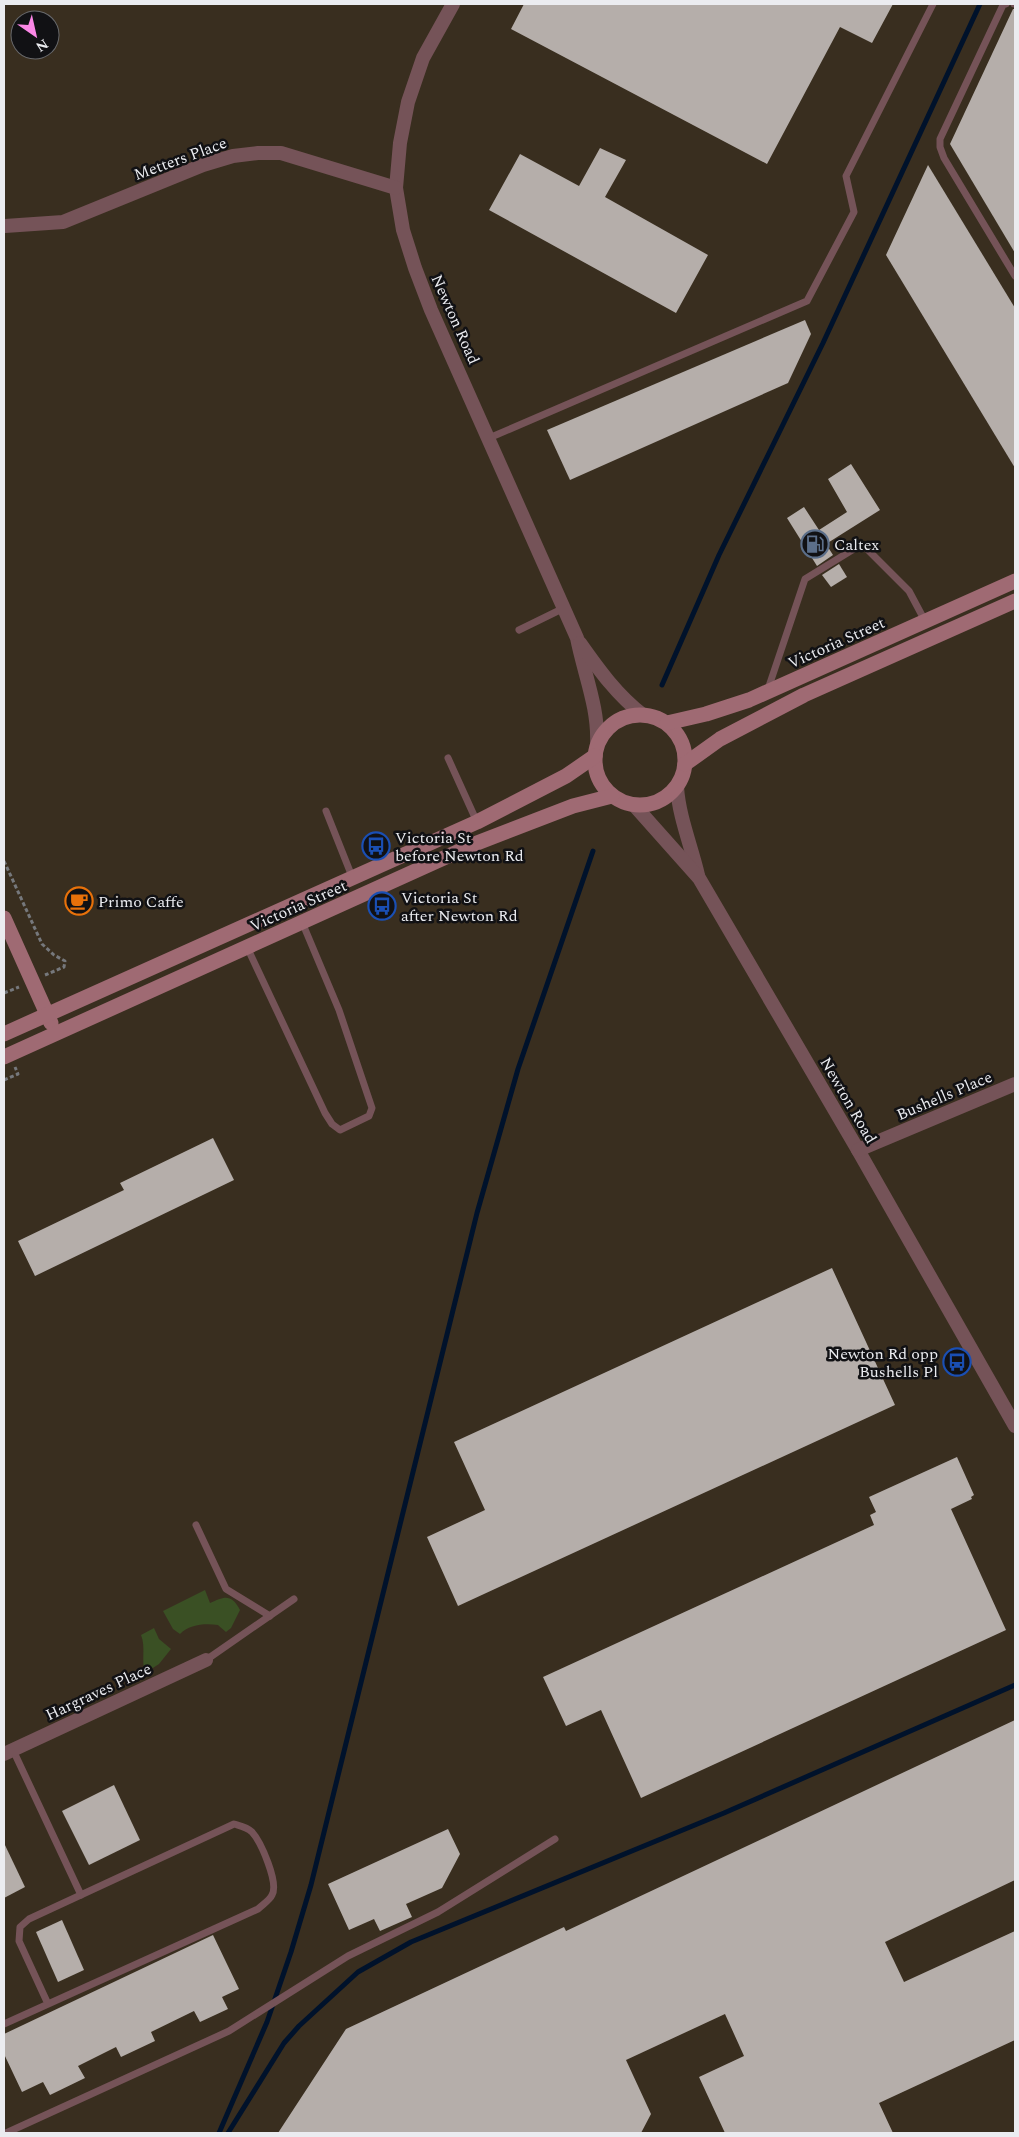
<svg xmlns="http://www.w3.org/2000/svg" width="1019" height="2137" viewBox="0 0 1019 2137" font-family="Spectral,serif">
	<style>
		.industrial { fill: #392e1f; fill-rule: evenodd }
		.green { fill: #3a5024 }
		.lines { fill: none; stroke-linecap: round; stroke-linejoin: round }
		.stream { stroke: #00122b; stroke-width: 5 }
		.building { fill: #b5aeaa }
		.path { stroke: #76787c; stroke-width: 3; stroke-dasharray: 4 2.5; stroke-linecap: butt }
		.lane { stroke: #755358; stroke-width: 7 }
		.street { stroke: #755358; stroke-width: 14 }
		.secondary { stroke: #9f6a73; stroke-width: 15 }
		.labels { text-anchor: middle; stroke-width: 5; stroke-linejoin: round; paint-order: stroke }
		.street-label { font-size: 16px; fill: #ebecf0; stroke: #111114 }
		.poi-label { font-size: 16px; fill: #ebecf0; stroke: #111114; text-anchor: start }
	</style>
	<rect width="100%" height="100%" fill="#27292e"/>
	<path class="industrial" d="M4,4H1015V2133H4ZM20,20H50V50H20Z"/>
	<g class="green">
		<path d="M205,1590L210,1603C224,1597 231,1593 240,1610L231,1628L226,1632C224,1630 219,1626 218,1625C206,1623 189,1624 180,1634L173,1629L163,1611Z"/>
		<path d="M154,1628L159,1639L171,1649L159,1664L145,1673C141,1660 146,1647 141,1635Z"/>
	</g>
	<g class="lines">
		<g class="stream">
			<polyline points="662,685 719,555 823,343 980,4"/>
			<polyline points="219,2133 267,2022 291,1952 311,1885 477,1213 518,1069 593,851"/>
			<polyline points="228,2133 284,2043 299,2026 358,1972 411,1942 724,1813 1015,1685"/>
		</g>
	</g>
	<g class="building">
		<polygon points="524,4 893,4 872,43 840,27 767,164 511,29"/>
		<polygon points="1013,9 1015,9 1015,253 950,144"/>
		<polygon points="600,148 626,160 605,197 708,255 676,313 489,210 520,154 579,186"/>
		<polygon points="928,165 1015,308 1015,468 886,255"/>
		<polygon points="805,320 811,334 788,383 570,480 547,430"/>
		<polygon points="851,464 880,510 826,544 833,555 817,566 787,518 804,507 819,530 847,512 828,479"/>
		<polygon points="839,564 847,577 831,587 822,575"/>
		<polygon points="213,1138 234,1180 35,1276 18,1241 124,1190 120,1183"/>
		<polygon points="832,1268 895,1405 458,1606 427,1537 485,1510 454,1442"/>
		<polygon points="957,1457 974,1495 971,1497 972,1499 951,1509 1006,1630 641,1798 601,1710 566,1726 543,1677 874,1525 870,1515 876,1512 869,1497"/>
		<polygon points="1015,1720 1015,1880 885,1942 904,1982 1015,1931 1015,2040 879,2103 893,2133 725,2133 699,2077 744,2056 725,2014 626,2060 651,2114 641,2133 278,2133 346,2029 564,1927 566,1931"/>
		<polygon points="114,1785 140,1840 89,1865 62,1811"/>
		<polygon points="448,1829 460,1854 442,1888 406,1904 412,1917 380,1931 374,1919 349,1930 328,1884"/>
		<polygon points="4,1843 25,1887 4,1898"/>
		<polygon points="62,1920 84,1970 58,1982 36,1932"/>
		<polygon points="213,1935 239,1989 222,1997 228,2009 200,2022 194,2011 151,2032 155,2041 121,2057 116,2047 78,2066 85,2078 50,2095 43,2082 22,2092 4,2054 4,2034"/>
	</g>
	<g class="lines">
		<g class="path">
			<polyline points="4,861 42,944 54,955 65,961 64,967 45,975"/>
			<polyline points="4,993 19,987"/>
			<polyline points="4,1080 18,1074 15,1067"/>
		</g>
		<g class="lane">
			<polyline points="1006,4 1003,5 940,139 940,147 944,158 1015,276"/>
			<polyline points="1014,4 1015,4"/>
			<polyline points="489,438 807,301 854,212 846,176 933,4"/>
			<polyline points="519,630 564,608"/>
			<polyline points="768,689 805,579 862,544 909,591 925,621"/>
			<polyline points="448,758 477,822"/>
			<polyline points="326,811 353,879"/>
			<polyline points="247,947 325,1113 332,1124 340,1130 369,1116 372,1108 339,1010 302,922"/>
			<polyline points="196,1525 226,1589 270,1616"/>
			<polyline points="206,1660 294,1599"/>
			<polyline points="13,1750 81,1895"/>
			<path d="M4,2024L258,1909C262,1905 270,1900 272,1895C279,1883 261,1842 252,1832C247,1827 241,1826 234,1824L29,1919L20,1927L19,1941L48,2004"/>
			<polyline points="6,2133 229,2031 348,1956 438,1912 555,1839"/>
		</g>
		<g class="street">
			<path d="M453,4L423,58L408,102L400,143L396,188L403,230L415,268L431,310L577,638C584,674 599,708 597,745"/>
			<polyline points="5,226 63,222 203,165 233,156 258,153 281,153 396,188"/>
			<path d="M580,643C599,670 617,695 643,715"/>
			<path d="M677,787C679,817 691,845 698,875"/>
			<polyline points="634,805 699,878 858,1150 1015,1426"/>
			<polyline points="858,1150 1015,1084"/>
			<polyline points="4,1754 206,1660"/>
		</g>
		<g class="secondary">
			<circle cx="640" cy="760" r="45"/>
			<polyline points="667,723 706,714 749,700 1015,581"/>
			<polyline points="685,764 720,739 804,695 1015,601"/>
			<polyline points="4,918 51,1023"/>
			<polyline points="4,1034 477,822 566,776 595,756"/>
			<polyline points="4,1057 477,843 573,806 612,796"/>
		</g>
	</g>
	<defs>
		<g id="fuel-ring" transform="scale(1.4375)"><circle r="9.5" fill="#111114" stroke="#5c6f8a" stroke-width="1.5"/><path d="M-5.5-6h7V0h2V4h1.3V-2.5L3-4.5l.8-.8L6-3V5H2.5V1h-1V6h-7ZM-4.2-4.7v3.2H.2V-4.7Z" fill="#5c6f8a"/></g>
		<g id="bus-ring" transform="scale(1.4375)"><circle r="9.5" fill="#111114" stroke="#1a4fb4" stroke-width="1.5"/><path d="M-5-6H5V4H4V6H2V4H-2V6H-4V4H-5ZM-3.5-4V0h7V-4ZM-3.5 1.2v1.5H-2V1.2ZM2 1.2v1.5H3.5V1.2Z" fill="#1a4fb4"/></g>
		<g id="cafe-ring" transform="scale(1.4375)"><circle r="9.5" fill="#111114" stroke="#e8710a" stroke-width="1.5"/><path d="M-5.5-4.5H6V0H3Q3 3.5 0 3.5H-2.5Q-5.5 3.5-5.5 0ZM3-3.2v2h1.7v-2ZM-6 4.5H4V6H-6Z" fill="#e8710a"/></g>
	</defs>
	<g fill-rule="evenodd">
		<use href="#fuel-ring" x="815" y="544"/>
		<use href="#bus-ring" x="376" y="846"/>
		<use href="#cafe-ring" x="79" y="901"/>
		<use href="#bus-ring" x="382" y="906"/>
		<use href="#bus-ring" x="957" y="1362"/>
	</g>
	<g class="labels">
		<g class="street-label">
			<text transform="translate(180 158) rotate(-20)" y="6">Metters Place</text>
			<text transform="translate(456 319) rotate(66)" y="6">Newton Road</text>
			<text transform="translate(836 642) rotate(-24)" y="6">Victoria Street</text>
			<text transform="translate(298 905) rotate(-24)" y="6">Victoria Street</text>
			<text transform="translate(944 1095) rotate(-23)" y="6">Bushells Place</text>
			<text transform="translate(849 1100) rotate(60)" y="6">Newton Road</text>
			<text transform="translate(98 1691) rotate(-25)" y="6">Hargraves Place</text>
		</g>
		<g class="poi-label">
			<text x="834" y="550">Caltex</text>
			<text x="395" y="843">Victoria St<tspan x="395" dy="18">before Newton Rd</tspan></text>
			<text x="401" y="903">Victoria St<tspan x="401" dy="18">after Newton Rd</tspan></text>
			<text x="98" y="907">Primo Caffe</text>
			<text x="938" y="1359" text-anchor="end">Newton Rd opp<tspan x="938" dy="18">Bushells Pl</tspan></text>
		</g>
	</g>
	<rect width="1019" height="2137" fill="none" stroke="#ebecf0" stroke-width="10"/>
	<g transform="translate(35 35) rotate(146)"><circle r="24" fill="#111114" stroke="#68696c"/>
	<path d="M0-4L9 19L0 12L-9 19Z" fill="#fb87e6"/>
	<text y="-8" font-size="14" font-weight="bold" text-anchor="middle" fill="#ebecf0">N</text>
	</g>
</svg>
